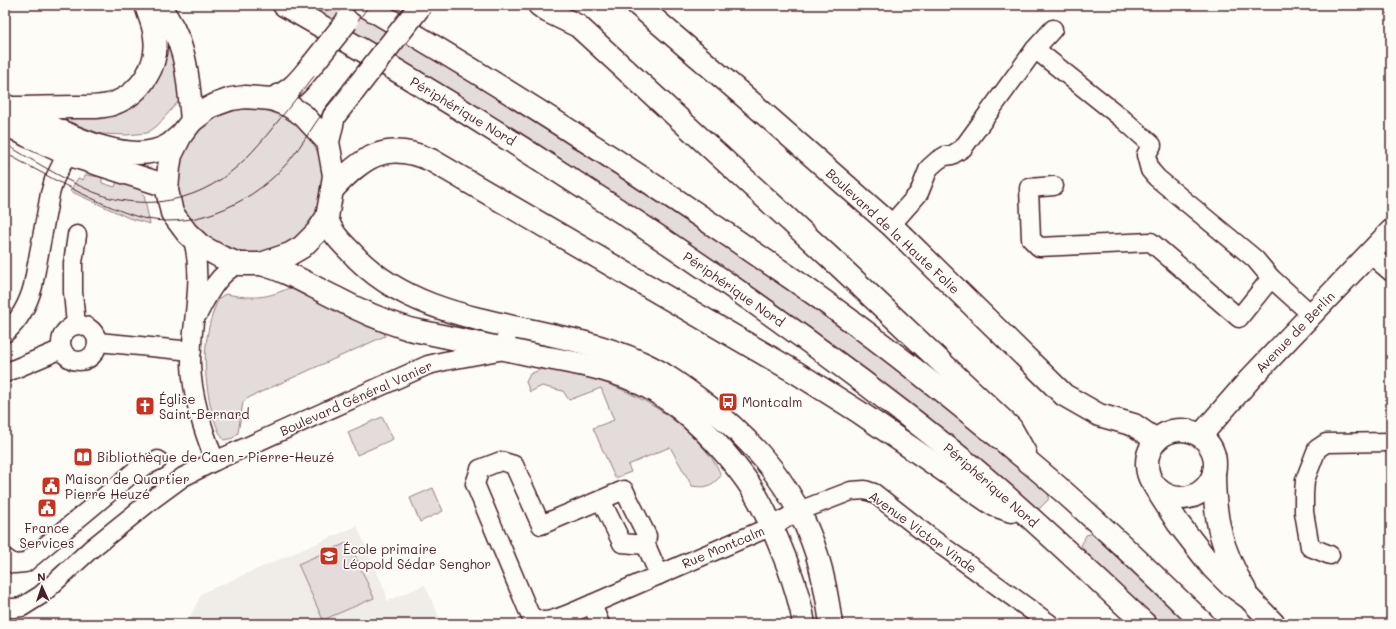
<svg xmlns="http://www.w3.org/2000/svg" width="1396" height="629" viewBox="0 0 1396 629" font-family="Mali,sans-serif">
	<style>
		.built { fill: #f0ece8 }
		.green { fill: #e3dcda; stroke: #967e82 }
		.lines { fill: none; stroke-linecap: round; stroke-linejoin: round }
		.street-casing { stroke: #4a1f2b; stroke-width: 21 }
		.secondary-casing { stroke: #4a1f2b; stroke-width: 25 }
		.highway-casing { stroke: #4a1f2b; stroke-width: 25 }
		.street { stroke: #fdfcf7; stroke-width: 18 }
		.secondary { stroke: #fdfcf7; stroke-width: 22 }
		.highway { stroke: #fdfcf7; stroke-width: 22 }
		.tram { stroke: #4a1f2b; stroke-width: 1 }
		.secondary-bridge-casing { stroke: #4a1f2b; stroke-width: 25; stroke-linecap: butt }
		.secondary-bridge { stroke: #fdfcf7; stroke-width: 22 }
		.labels { text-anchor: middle; stroke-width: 3.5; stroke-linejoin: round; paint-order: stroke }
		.street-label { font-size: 13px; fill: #4a1f2b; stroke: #fdfcf7 }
		.poi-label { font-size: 13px; fill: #4a1f2b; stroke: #fdfcf7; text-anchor: start }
	</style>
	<rect width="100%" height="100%" fill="#fdfcf7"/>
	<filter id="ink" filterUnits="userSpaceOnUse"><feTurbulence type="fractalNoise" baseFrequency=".025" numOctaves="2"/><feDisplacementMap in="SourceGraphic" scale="8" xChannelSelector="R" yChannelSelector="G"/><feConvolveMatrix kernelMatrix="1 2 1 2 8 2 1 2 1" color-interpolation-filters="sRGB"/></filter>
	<g filter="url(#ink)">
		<polygon class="built" points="357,526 386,593 387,601 425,585 442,624 191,624 189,619 202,593"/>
		<g class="green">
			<polygon points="304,5 343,5 533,117 691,221 870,349 922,387 1039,485 1049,495 1048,500 1039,509"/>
			<polygon points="160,26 171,36 183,96 157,126 147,133 127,135 101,134 52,115 121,106"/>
			<circle cx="251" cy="182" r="73"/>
			<polygon points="85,175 102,177 102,183 115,187 117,181 138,188 141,191 144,195 150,224 129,218 70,191 78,178 83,180"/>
			<path d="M299,283L384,331L385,336L250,397L243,402L238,433L233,438L224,440C217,431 214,419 211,408C204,376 202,345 213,313C216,305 217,297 226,294C257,300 270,298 299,283Z"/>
			<path d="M542,369C598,373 661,402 699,443C708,453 717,463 721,476C710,487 707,488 692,486L670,447L628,465L631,472L615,478L593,428L614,420L601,388L569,400L563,391L542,386L530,392L526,382L530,374Z"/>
			<polygon points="382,417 393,439 357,455 348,432"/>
			<polygon points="433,488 443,511 420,522 410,498"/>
			<polygon points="1094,533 1193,624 1161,624 1101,569 1081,546 1086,535"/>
			<polygon points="349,542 374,598 323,620 298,564"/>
		</g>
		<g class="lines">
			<g class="street-casing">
				<g id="street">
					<polyline points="1035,49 1124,120 1152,145 1146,155 1150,170 1157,178 1255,259 1271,278 1311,314"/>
					<polyline points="1054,186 1029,188 1031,239 1039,247 1151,242 1239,318 1271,278"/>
					<polyline points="891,225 919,193 929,168 938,160 945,156 952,155 963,148 1035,49 1053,29"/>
					<path d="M193,240C204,281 191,322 191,364C192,397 203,430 215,461"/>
					<polyline points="1370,254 1391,272"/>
					<path d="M198,314C207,296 219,272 239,264"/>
					<circle cx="79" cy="343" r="18"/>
					<polyline points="76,325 73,292 73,263 77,235"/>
					<path d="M5,333C20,320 28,305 33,286L50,194L54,180L72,143"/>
					<polyline points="98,342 192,351"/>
					<polyline points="5,373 62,349"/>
					<polyline points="601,500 622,543 646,545"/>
					<polyline points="1330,555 1310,547 1304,512 1304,494 1305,480 1317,449 1326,443 1391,442"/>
					<polyline points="5,558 14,564 25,563 135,471 158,460"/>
					<path d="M592,604C580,609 556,621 544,621C539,621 534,618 530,615L475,484L480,469L501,461L514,465L541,525L624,490L647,536L646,545L659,575"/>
					<polyline points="5,608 14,608 22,607 41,595 91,549 153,499 183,477 215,461 428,365 445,361 499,351 502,348 511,326"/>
					<polyline points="600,624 592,604 772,526 799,511 851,491 865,490 874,493 930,537 1050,624"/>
				</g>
			</g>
			<g class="secondary-casing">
				<g id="secondary">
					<polyline points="638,5 752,103 891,225 1064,395 1099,415 1134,425 1156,440"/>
					<path d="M272,99C293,90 298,82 312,65"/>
					<path d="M6,106C47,123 125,172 169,145C173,142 177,138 181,135"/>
					<polyline points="5,123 28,136 67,154 167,186"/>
					<polyline points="328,142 303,115 289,106 272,99 245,97 231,99 217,104 209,108 192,121 181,135 171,155 169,167 167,190 172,213 187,233 201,246 221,257 239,264 261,264 290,254 302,247 317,232 327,217 332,190 334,175 328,142 334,116 353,92"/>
					<path d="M327,217C330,231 340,241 350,251C423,333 546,319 640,362C661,371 680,385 699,399C754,440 796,489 817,555C824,578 828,601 831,624"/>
					<path d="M261,264C288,271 311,286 336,298C360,311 384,321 409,329C452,338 494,347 537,356C569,362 603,367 633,380C670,396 699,423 725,453C735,465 746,478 754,492C768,515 778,540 788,566C795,585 801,604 804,624"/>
					<circle cx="1181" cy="464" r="34"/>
					<polyline points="1201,435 1250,379 1391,231"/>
					<path d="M1214,472C1214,519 1221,549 1245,590"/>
					<polyline points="1155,487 1178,523 1213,568 1228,583 1249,598 1274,624"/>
				</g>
			</g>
			<g class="highway-casing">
				<g id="highway">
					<path d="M158,5C187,40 188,77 192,121"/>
					<path d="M284,5C380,59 475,117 567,177C707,266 842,362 971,466C1031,516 1088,571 1145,624"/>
					<path d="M364,5C491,79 615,158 737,241C767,262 798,282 828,304C897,354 964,408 1030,463C1091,514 1147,569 1204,624"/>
					<polyline points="539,5 547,11 578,26 835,262 1011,428 1025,453"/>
					<path d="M11,108C32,108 54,107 75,107C88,107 103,108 115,103C141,93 159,65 155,37C154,25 149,16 146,5"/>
					<path d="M332,190C363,157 385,140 431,160L797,373L859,412L994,505L1011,511"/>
				</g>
			</g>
			<use href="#street" class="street"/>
			<use href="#secondary" class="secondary"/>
			<use href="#highway" class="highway"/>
			<g class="tram">
				<path d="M5,144C38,163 71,185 107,197C124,202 142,203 158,202C227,194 255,149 295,100C320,69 345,37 370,5"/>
				<path d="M5,153C37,170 68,188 102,203C116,209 132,216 147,219C200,229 256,200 289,161C302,145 312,127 324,111C353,76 381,41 410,5"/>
			</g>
			<g class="secondary-bridge-casing">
				<g id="secondary-bridge">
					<polyline points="312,65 347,21"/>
					<polyline points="353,92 421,5"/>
				</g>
			</g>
			<use href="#secondary-bridge" class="secondary-bridge"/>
		</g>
	</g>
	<defs>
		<g id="bus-square" transform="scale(1)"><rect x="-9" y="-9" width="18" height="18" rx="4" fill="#c8321e" stroke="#fdfcf7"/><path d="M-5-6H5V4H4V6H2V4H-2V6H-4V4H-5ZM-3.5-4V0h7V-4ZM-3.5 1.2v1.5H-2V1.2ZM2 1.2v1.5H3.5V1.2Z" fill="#fff"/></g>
		<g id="church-square" transform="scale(1)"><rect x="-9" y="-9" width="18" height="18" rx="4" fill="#c8321e" stroke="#fdfcf7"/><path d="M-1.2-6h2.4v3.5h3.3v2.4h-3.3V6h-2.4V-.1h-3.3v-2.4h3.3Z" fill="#fff"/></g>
		<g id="library-square" transform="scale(1)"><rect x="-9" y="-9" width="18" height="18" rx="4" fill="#c8321e" stroke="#fdfcf7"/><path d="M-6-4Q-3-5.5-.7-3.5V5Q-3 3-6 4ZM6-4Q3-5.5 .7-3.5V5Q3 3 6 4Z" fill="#fff"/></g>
		<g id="civic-square" transform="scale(1)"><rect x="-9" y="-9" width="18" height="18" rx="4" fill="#c8321e" stroke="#fdfcf7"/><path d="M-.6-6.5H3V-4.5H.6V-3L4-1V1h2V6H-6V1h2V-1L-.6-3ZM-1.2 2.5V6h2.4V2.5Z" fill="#fff"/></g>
		<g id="school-square" transform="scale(1)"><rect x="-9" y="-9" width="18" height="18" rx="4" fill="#c8321e" stroke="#fdfcf7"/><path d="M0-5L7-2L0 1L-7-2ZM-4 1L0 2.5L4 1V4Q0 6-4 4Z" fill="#fff"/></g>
	</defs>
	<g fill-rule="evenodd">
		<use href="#bus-square" x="728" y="402"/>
		<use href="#church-square" x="145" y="406"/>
		<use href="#library-square" x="83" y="457"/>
		<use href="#civic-square" x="51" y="486"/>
		<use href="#civic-square" x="47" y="508"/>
		<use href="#school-square" x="329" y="556"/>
	</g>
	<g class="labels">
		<g class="street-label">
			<text transform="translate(463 111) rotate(31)" y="5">Périphérique Nord</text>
			<text transform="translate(893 231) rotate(43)" y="5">Boulevard de la Haute Folie</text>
			<text transform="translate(734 289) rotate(35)" y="5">Périphérique Nord</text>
			<text transform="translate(1295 332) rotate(-46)" y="5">Avenue de Berlin</text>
			<text transform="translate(356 398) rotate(-24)" y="5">Boulevard Général Vanier</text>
			<text transform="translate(991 485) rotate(41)" y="5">Périphérique Nord</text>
			<text transform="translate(923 532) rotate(36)" y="5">Avenue Victor Vinde</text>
			<text transform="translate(723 547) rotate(-23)" y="5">Rue Montcalm</text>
		</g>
		<g class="poi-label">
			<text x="159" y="404">Église<tspan x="159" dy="15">Saint-Bernard</tspan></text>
			<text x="742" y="407">Montcalm</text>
			<text x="97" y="462">Bibliothèque de Caen - Pierre-Heuzé</text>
			<text x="65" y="484">Maison de Quartier<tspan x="65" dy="15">Pierre Heuzé</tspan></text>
			<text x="47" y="533" text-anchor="middle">France<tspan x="47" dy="15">Services</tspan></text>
			<text x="343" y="554">École primaire<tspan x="343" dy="15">Léopold Sédar Senghor</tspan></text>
		</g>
	</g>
	<rect width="1396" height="629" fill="none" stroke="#fdfcf7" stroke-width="20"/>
	<rect x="10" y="10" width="1376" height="609" fill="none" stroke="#4a1f2b" stroke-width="1.5" filter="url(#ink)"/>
	<g transform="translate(42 587) rotate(357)" stroke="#fdfcf7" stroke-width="3" paint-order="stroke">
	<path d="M0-3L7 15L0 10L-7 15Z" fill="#4a1f2b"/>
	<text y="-6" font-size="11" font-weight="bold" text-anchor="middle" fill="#4a1f2b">N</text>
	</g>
</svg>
